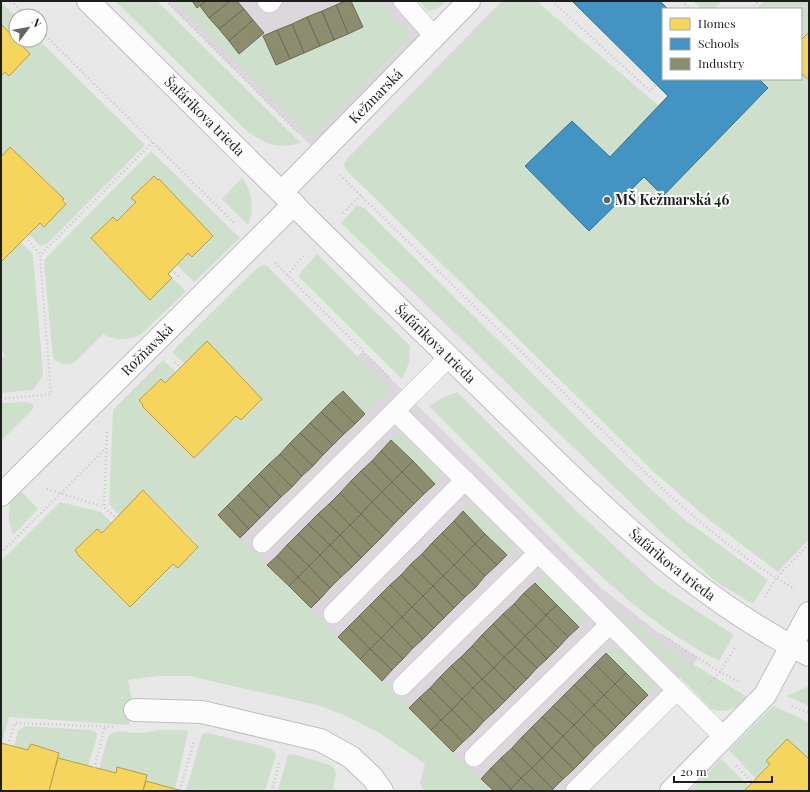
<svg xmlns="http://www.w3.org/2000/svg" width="810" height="792" viewBox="0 0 810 792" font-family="'Playfair Display',serif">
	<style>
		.built { fill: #dcd7dc }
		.green { fill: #cee0cb }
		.homes { fill: #f6d55c; stroke: #b69e4a }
		.schools { fill: #4393c3; stroke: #387092 }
		.industry { fill: #8c8c6e; stroke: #6b6b56 }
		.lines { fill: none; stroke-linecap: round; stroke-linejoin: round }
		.lane-casing { stroke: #bfbebf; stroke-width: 20 }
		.street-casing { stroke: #bfbebf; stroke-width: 24 }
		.path { stroke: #c8c7c8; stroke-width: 2.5; stroke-dasharray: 1 3; stroke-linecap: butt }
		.lane { stroke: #fcfcfc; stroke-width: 19 }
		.street { stroke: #fcfcfc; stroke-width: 22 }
		.poi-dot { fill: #666566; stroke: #fff; stroke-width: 1.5 }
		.labels { text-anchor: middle; stroke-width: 4; stroke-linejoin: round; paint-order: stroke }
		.street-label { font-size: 14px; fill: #1f1e1f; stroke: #fff }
		.poi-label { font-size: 14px; font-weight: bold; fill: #1f1e1f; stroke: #fff; text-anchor: start }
	</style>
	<rect width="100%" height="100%" fill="#e9e8e9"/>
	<g class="built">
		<polygon points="166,1 403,1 434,36 319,154"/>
		<polygon points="363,351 601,588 659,633 699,658 565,791 478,791 198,513"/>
	</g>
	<g class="green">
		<path d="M115,1H157L301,143C278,149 269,145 249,133Z"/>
		<polygon points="174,1 192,1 197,8 200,6 239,54 262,35 276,65 362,28 351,1 380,1 409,33 405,42 311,138"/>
		<polygon points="419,1 446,1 437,9 428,11"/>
		<polygon points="502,1 539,1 541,5 659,106 610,157 572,121 525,166 589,231 644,177 663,195 768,89 759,79 801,79 801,73 809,80 809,539 778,572 708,519 654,472 346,170 344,165 346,160"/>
		<polygon points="693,1 723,1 714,9 701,9"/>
		<polygon points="764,1 809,1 809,32 801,40 801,9 756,9"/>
		<polygon points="1,2 16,17 16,39 1,24"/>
		<polygon points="18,40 39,40 145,145 48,243 40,246 29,234 40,223 45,227 66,204 64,199 10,147 1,157 1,76 5,72 9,76 30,54"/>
		<path d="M151,151L240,238L194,282L177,265L188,253L192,257L213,236L159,179L132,198L136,202L117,221L113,217L91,239L145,295L172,278L186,291L140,335C128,341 114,340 103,334L74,363C65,366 60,364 53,358L44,264L45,259Z"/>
		<path d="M242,178C252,191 255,210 248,225L222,199Z"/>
		<polygon points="357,205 365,209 624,464 681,517 768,580 753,604 716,582 658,529 341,223"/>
		<polygon points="21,242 33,254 43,375 33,390 1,393 1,359 5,355 1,348 1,262"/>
		<polygon points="317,254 410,346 409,363 402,379 298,276"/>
		<polygon points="263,265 266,265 390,389 365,414 342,391 218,515 494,791 424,791 420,783 425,764 381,734 346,716 317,705 189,676 158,676 128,680 132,701 129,725 9,717 2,743 1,743 1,561 60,502 101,512 112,523 102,533 97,529 75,550 79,556 130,607 173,564 178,568 198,548 195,542 144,490 119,515 109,504 113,410 163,360 176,372 165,383 160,379 139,400 143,405 142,406 236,416 241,420 262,399 207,341 184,363 172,352 257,268"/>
		<path d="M457,392L585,519L658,586L734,635L719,661C649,626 591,568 536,513C500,478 465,442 429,406L444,397Z"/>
		<polygon points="28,402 33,404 33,409 1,441 1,403"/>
		<polygon points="400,434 409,439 442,473 441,478 435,484 391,440"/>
		<path d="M19,489L38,509L13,535C7,517 6,502 19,489Z"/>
		<polygon points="472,503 516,547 507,555 463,511"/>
		<polygon points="543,577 549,578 585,613 585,621 579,627 535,583"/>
		<path d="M603,598L668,649L749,698C737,708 727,714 711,709Z"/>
		<polygon points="613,648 622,651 653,682 655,687 648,695 606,653"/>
		<polygon points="809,686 809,706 786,696"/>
		<polygon points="773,706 809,722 809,759 792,743 766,761 770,764 756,779 729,750"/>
		<polygon points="25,726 91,730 96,732 97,737 88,766 58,758 59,753 31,744 28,750 14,747 18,731"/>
		<path d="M158,730H185L188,732L175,789L146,781V775L117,767L116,773L99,769L108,737C114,727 128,733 138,733C145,733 152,731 158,730Z"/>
		<polygon points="208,733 270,748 276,754 265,791 210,791 204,789 203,791 186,791 202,734"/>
		<polygon points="294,754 333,766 336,774 332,791 278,791 288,755"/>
		<polygon points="721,759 749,786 744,791 689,791"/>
	</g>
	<g class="homes">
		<polygon points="1,24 30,54 9,76 5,72 1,76"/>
		<polygon points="809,32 809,80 801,73 801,40"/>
		<polygon points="10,147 64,199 62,200 66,204 44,227 40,223 1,262 1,157"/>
		<polygon points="154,176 158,180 159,179 213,236 192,257 188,253 168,274 172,278 150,300 91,238 113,217 117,221 136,202 131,198"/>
		<polygon points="207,341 262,399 241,420 236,416 194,458 142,406 143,405 139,400 161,379 165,383"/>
		<polygon points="143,490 198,547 178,568 173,564 130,607 79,556 75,550 97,529 102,533"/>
		<polygon points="787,739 809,759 809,791 744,791 770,764 766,761"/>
		<polygon points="1,743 28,750 31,744 59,753 49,791 1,791"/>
		<polygon points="58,758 116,773 117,767 147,775 143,791 49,791"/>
		<polygon points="146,781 175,789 184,791 143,791"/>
	</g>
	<polygon class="schools" points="572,1 660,1 668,9 663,9 663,79 759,79 768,88 663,196 644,177 589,231 525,166 572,121 610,157 668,96"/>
	<g class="industry">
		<polygon points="192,1 206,1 197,8"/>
		<polygon points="206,1 230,1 209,18 200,6"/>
		<polygon points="230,1 237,1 244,9 219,29 209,18"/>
		<polygon points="345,1 351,1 363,27 348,34 336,5"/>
		<polygon points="336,5 348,34 334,40 322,11"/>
		<polygon points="244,9 253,20 229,41 219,29"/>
		<polygon points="322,11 334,40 320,46 307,17"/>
		<polygon points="307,17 320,46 304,53 292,24"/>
		<polygon points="253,20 264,33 239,54 229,41"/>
		<polygon points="292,24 304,53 290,59 277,30"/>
		<polygon points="277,30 290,59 276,65 263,36"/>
		<polygon points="343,391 365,414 355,424 332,401"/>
		<polygon points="332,401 355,424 344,434 321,412"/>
		<polygon points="321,412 344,434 333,445 310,423"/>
		<polygon points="310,423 333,445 323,455 300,433"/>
		<polygon points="300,433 323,455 313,466 290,443"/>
		<polygon points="391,440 413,461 402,472 381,451"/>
		<polygon points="290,443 313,466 302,476 280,454"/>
		<polygon points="381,451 402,472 392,482 372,461"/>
		<polygon points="280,454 302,476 292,487 269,464"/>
		<polygon points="372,461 392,482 382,492 361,471"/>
		<polygon points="413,461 435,484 424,494 402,472"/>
		<polygon points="269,464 292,487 281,497 259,474"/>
		<polygon points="361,471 382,492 372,502 351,481"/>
		<polygon points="402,472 424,494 414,504 392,482"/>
		<polygon points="259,474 281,497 270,508 248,485"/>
		<polygon points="351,481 372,502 361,514 340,493"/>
		<polygon points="392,482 414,504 404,514 382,492"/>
		<polygon points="248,485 270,508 260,518 238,495"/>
		<polygon points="382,492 404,514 394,524 372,502"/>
		<polygon points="340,493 361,514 350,525 329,504"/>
		<polygon points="238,495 260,518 249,529 227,506"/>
		<polygon points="372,502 394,524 383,536 361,514"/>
		<polygon points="329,504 350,525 340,535 318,514"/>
		<polygon points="227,506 249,529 240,538 218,515"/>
		<polygon points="463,511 485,534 475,544 454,521"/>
		<polygon points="318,514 340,535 330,545 308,524"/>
		<polygon points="361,514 383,536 372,547 350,525"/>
		<polygon points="454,521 475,544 464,555 442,533"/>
		<polygon points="308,524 330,545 320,555 298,534"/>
		<polygon points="350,525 372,547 361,558 340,535"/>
		<polygon points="442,533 464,555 454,565 432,543"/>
		<polygon points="298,534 320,555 309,566 287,545"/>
		<polygon points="485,534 507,555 497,565 475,544"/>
		<polygon points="340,535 361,558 352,567 330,545"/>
		<polygon points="432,543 454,565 443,576 422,554"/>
		<polygon points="475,544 497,565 485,576 464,555"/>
		<polygon points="287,545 309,566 298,577 277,556"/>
		<polygon points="330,545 352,567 341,577 320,555"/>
		<polygon points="422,554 443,576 433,586 411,564"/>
		<polygon points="320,555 341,577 330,588 309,566"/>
		<polygon points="464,555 485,576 476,587 454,565"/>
		<polygon points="277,556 298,577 289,586 267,565"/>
		<polygon points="411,564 433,586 423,596 401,575"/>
		<polygon points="454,565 476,587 465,597 443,576"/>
		<polygon points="309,566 330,588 320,599 298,577"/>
		<polygon points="401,575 423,596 412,607 390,585"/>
		<polygon points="443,576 465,597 454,608 433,586"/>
		<polygon points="298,577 320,599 311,608 289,586"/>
		<polygon points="535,583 557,605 546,615 524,593"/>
		<polygon points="390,585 412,607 402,617 380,595"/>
		<polygon points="433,586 454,608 444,618 423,596"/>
		<polygon points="524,593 546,615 536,626 514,604"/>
		<polygon points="380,595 402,617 392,627 370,605"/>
		<polygon points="423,596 444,618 434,628 412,607"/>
		<polygon points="514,604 536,626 525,636 503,614"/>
		<polygon points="370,605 392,627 381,638 359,616"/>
		<polygon points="557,605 579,627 568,637 546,615"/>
		<polygon points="412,607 434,628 423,639 402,617"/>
		<polygon points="503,614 525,636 515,647 493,624"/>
		<polygon points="546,615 568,637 558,648 536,626"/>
		<polygon points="359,616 381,638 370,649 348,627"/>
		<polygon points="402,617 423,639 413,648 392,627"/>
		<polygon points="493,624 515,647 504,657 482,635"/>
		<polygon points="536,626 558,648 547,659 525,636"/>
		<polygon points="348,627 370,649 360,659 338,637"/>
		<polygon points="392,627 413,648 403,659 381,638"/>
		<polygon points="482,635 504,657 494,668 472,646"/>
		<polygon points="525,636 547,659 537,668 515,647"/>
		<polygon points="381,638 403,659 392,670 370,649"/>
		<polygon points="472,646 494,668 482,679 461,657"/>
		<polygon points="515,647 537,668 527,679 504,657"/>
		<polygon points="370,649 392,670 382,681 360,659"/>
		<polygon points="606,653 626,673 615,684 595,664"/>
		<polygon points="461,657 482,679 473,688 451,666"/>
		<polygon points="504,657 527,679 516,690 494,668"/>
		<polygon points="595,664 615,684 604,695 584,675"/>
		<polygon points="451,666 473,688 462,699 440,677"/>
		<polygon points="494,668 516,690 505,701 482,679"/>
		<polygon points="626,673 648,695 637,706 615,684"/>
		<polygon points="584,675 604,695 594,705 574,685"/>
		<polygon points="440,677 462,699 452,710 430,688"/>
		<polygon points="482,679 505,701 495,711 473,688"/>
		<polygon points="615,684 637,706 626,717 604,695"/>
		<polygon points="574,685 594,705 584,715 564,695"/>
		<polygon points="430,688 452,710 441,720 419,698"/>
		<polygon points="473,688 495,711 484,721 462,699"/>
		<polygon points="564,695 584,715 574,725 553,706"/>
		<polygon points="604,695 626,717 616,727 594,705"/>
		<polygon points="419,698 441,720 431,730 409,708"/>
		<polygon points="462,699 484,721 474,732 452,710"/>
		<polygon points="594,705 616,727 606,737 584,715"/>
		<polygon points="553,706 574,725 563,736 542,717"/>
		<polygon points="452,710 474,732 463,742 441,720"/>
		<polygon points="584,715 606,737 595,747 574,725"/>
		<polygon points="542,717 563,736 552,748 532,727"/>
		<polygon points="441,720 463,742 453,752 431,730"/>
		<polygon points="574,725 595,747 584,759 563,736"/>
		<polygon points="532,727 552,748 542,758 522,737"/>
		<polygon points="563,736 584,759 574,769 552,748"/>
		<polygon points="522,737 542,758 532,768 512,748"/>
		<polygon points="512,748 532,768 521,778 501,758"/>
		<polygon points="552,748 574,769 563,779 542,758"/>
		<polygon points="501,758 521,778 511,789 491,768"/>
		<polygon points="542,758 563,779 553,789 532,768"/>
		<polygon points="491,768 511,789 508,791 494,791 481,779"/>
		<polygon points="532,768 553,789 552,791 535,791 521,778"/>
		<polygon points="521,778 535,791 513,791 511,789"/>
	</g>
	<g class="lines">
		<g class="lane-casing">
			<g id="lane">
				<polyline points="267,1 269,3 272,1"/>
				<polyline points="403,1 434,36"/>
				<polyline points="395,411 724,737"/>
				<polyline points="262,543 449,357"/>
				<polyline points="333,614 465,480"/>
				<polyline points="402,686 538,553"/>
				<polyline points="474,757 610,624"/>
				<polyline points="575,791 677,690"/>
			</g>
		</g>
		<g class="street-casing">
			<g id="street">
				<path id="s1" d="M88,1C220,131 350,262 483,390C583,487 682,592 809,655"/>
				<path id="s2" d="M282,192L469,1"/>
				<path id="s3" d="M1,495L294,204"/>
				<polyline points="135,710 202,712 320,740 351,757 373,778 382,791"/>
				<polyline points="671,791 765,695 809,613"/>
			</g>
		</g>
		<g class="path">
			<polyline points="11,1 26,16"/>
			<polyline points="166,1 299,134"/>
			<polyline points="552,1 650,91 656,85"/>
			<polyline points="682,1 690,9"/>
			<polyline points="751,9 759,1"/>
			<polyline points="40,30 234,223"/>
			<path d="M340,175C417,251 495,326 573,402C642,469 710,541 795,589"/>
			<polyline points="343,213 361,195"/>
			<polyline points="26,237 40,255"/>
			<polyline points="275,263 390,378"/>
			<polyline points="172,270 180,278"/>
			<polyline points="287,275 304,255"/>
			<polyline points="175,362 181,367"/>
			<polyline points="1,399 51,394 40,255 153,142"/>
			<polyline points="107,432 104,507 116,518"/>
			<polyline points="47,489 104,507"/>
			<polyline points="1,553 106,448"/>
			<polyline points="765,597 776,578 809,544"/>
			<polyline points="662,635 720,672 738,681"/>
			<polyline points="708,684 720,672 736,646"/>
			<polyline points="792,706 809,713"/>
			<polyline points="8,745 15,723 113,727"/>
			<polyline points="736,766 753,783"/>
			<polyline points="94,768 105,727"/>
			<polyline points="180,790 194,741"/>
			<polyline points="272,791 280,760"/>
		</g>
		<use href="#lane" class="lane"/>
		<use href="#street" class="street"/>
	</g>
	<circle class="poi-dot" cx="607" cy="200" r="4"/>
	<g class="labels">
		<g class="street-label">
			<text dy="5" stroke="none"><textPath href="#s2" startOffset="134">Kežmarská</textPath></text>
			<text dy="5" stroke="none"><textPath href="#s1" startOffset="164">Šafárikova trieda</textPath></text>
			<text dy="5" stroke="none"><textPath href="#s1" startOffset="488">Šafárikova trieda</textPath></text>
			<text dy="5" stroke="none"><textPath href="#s3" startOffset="206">Rožňavská</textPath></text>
			<text dy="5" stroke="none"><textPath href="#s1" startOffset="812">Šafárikova trieda</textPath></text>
		</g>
		<g class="poi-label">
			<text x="615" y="205">MŠ Kežmarská 46</text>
		</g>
	</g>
	<rect width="810" height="792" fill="none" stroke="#1f1e1f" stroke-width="4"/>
	<rect x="662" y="8" width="140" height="72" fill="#ffffff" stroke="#a5a5a5"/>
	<rect x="670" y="18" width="20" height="12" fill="#f6d55c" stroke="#a5a5a5"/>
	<text x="698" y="28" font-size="12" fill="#1f1e1f">Homes</text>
	<rect x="670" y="38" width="20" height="12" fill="#4393c3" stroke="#a5a5a5"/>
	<text x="698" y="48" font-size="12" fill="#1f1e1f">Schools</text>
	<rect x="670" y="58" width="20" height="12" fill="#8c8c6e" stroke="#a5a5a5"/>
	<text x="698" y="68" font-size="12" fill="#1f1e1f">Industry</text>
	<g transform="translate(28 28) rotate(58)"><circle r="19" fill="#ffffff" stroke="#a5a5a5"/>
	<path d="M0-3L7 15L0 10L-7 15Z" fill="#666566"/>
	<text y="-6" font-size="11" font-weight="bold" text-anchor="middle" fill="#1f1e1f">N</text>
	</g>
	<path d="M674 776v6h98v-6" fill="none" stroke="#1f1e1f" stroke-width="2"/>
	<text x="680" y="776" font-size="12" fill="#1f1e1f" stroke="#ffffff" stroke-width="3" paint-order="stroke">20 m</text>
</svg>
